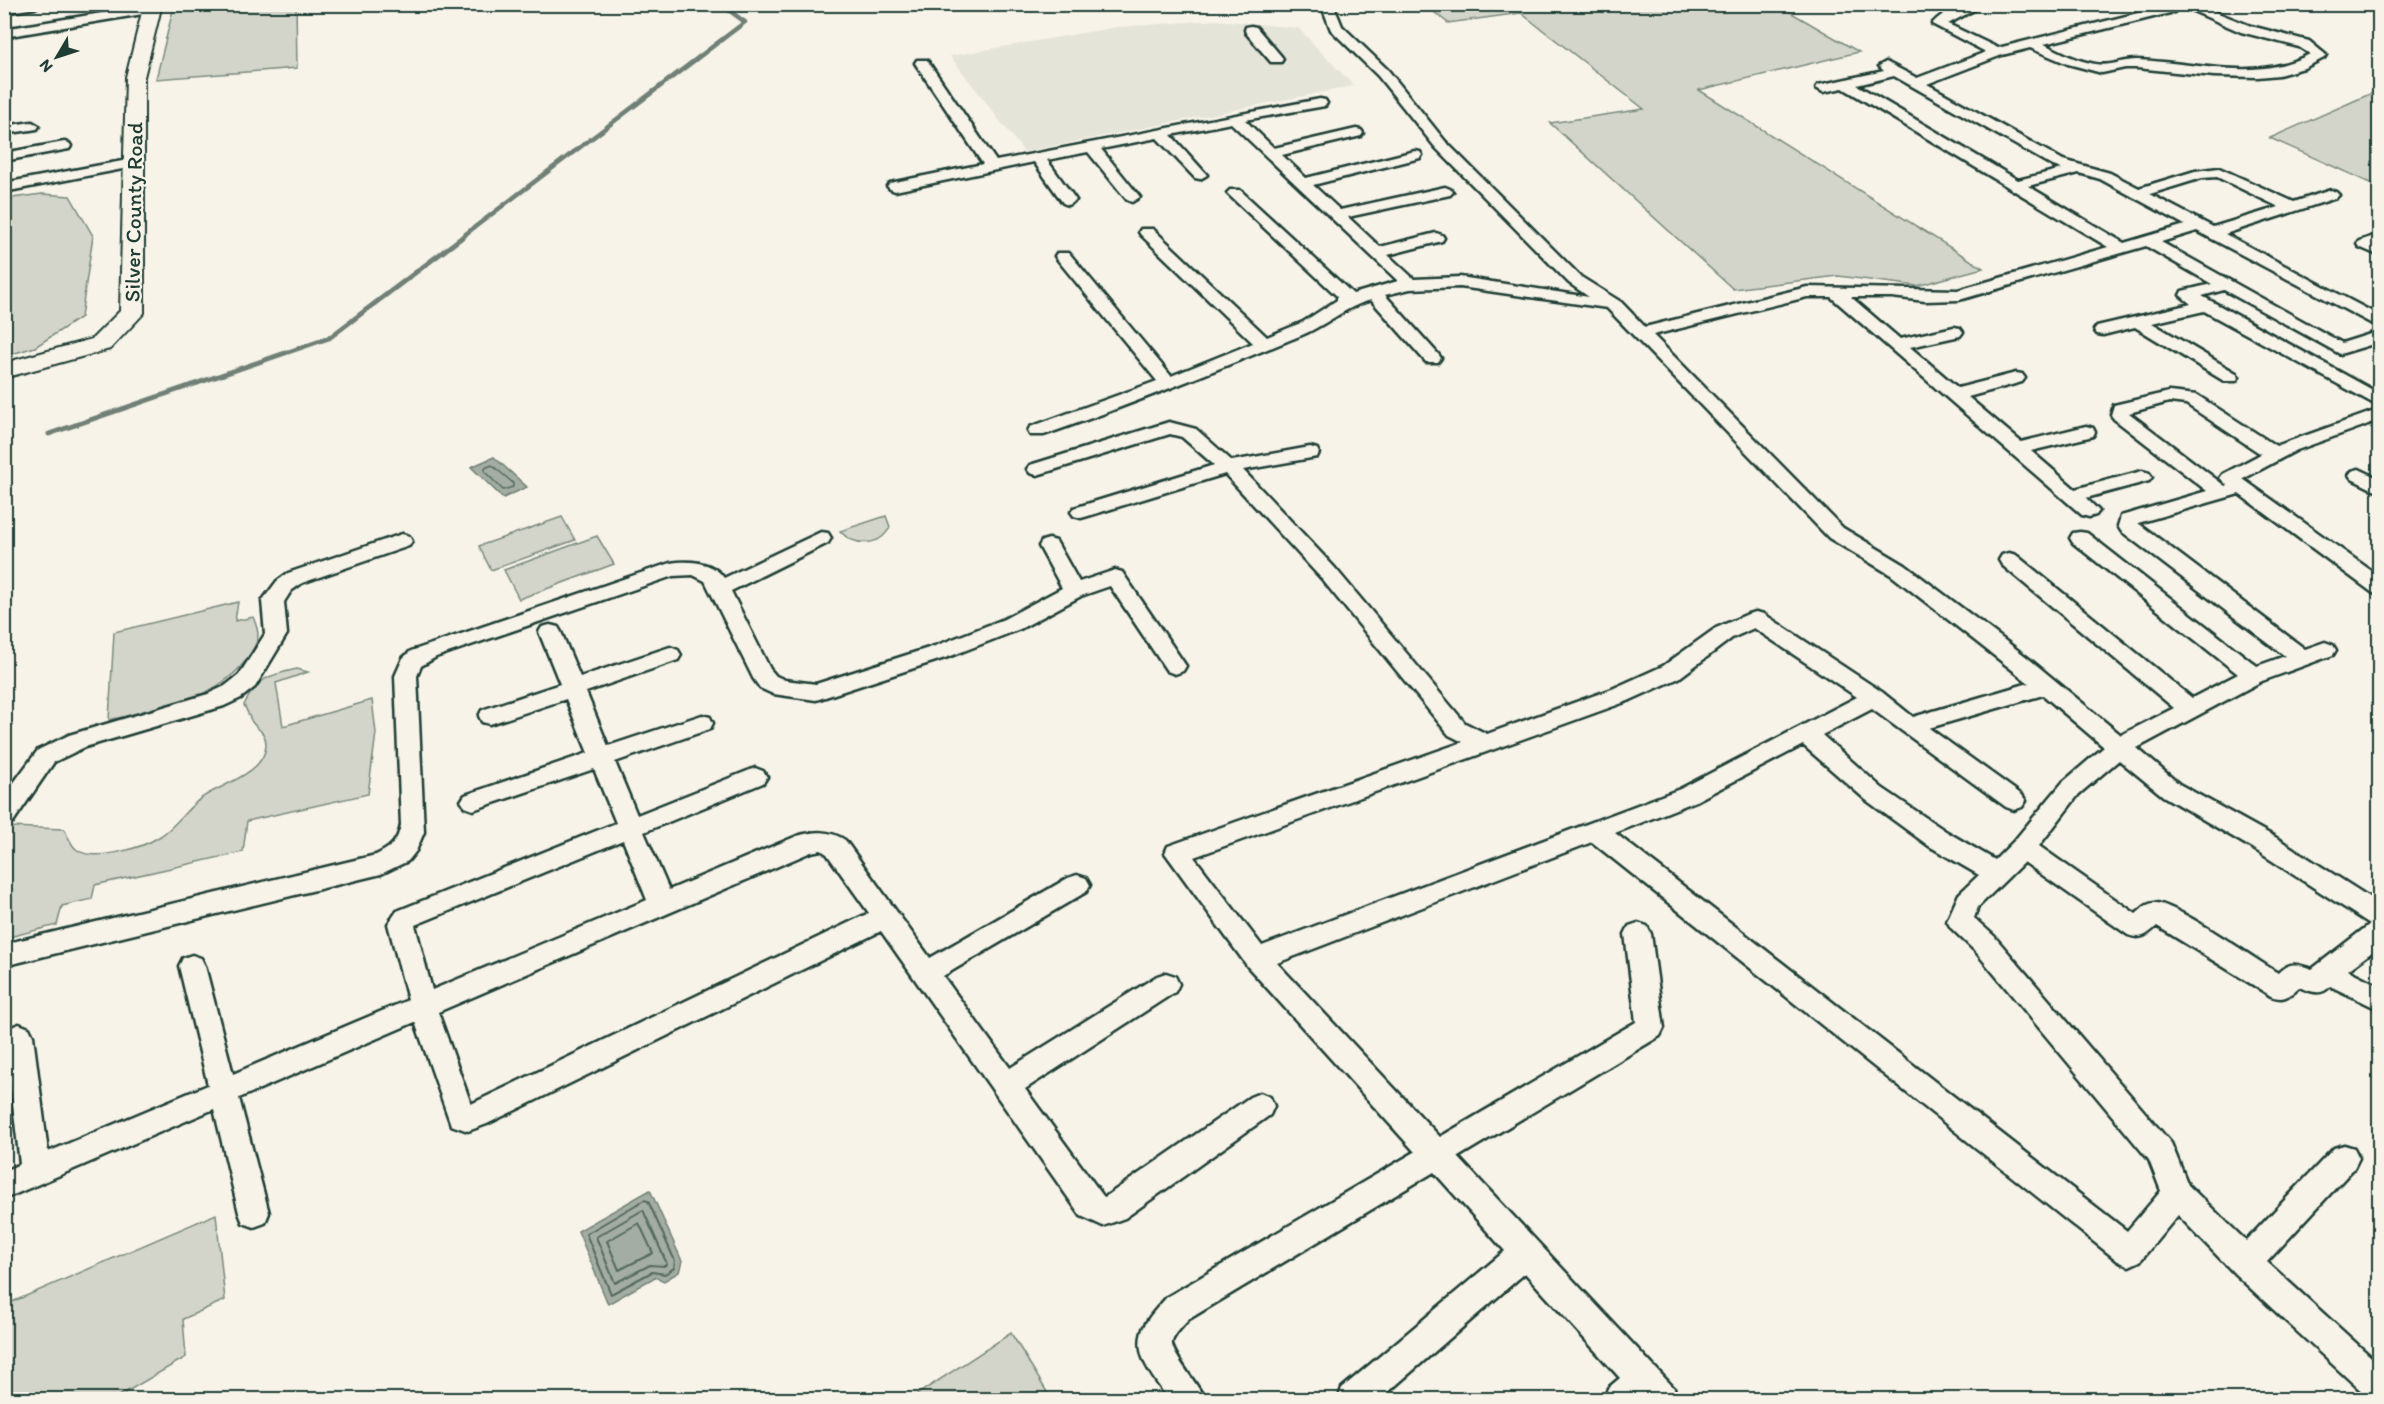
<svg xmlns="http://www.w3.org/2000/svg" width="2384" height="1404" viewBox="0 0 2384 1404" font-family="Itim,sans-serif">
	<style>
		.built { fill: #e5e4d9 }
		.green { fill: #d3d5ca; stroke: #79897f; stroke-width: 1.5 }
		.water { fill: #a4ada3; stroke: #6f8077; stroke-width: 1.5 }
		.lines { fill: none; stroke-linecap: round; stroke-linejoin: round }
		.shore-far1 { stroke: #546a60; stroke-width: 1.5 }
		.shore { stroke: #546a60; stroke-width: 2 }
		.stream-far1 { stroke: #6f8077; stroke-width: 4.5 }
		.stream { stroke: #6f8077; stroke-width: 5 }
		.street-casing { stroke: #1f3d34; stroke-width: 5 }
		.secondary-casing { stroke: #1f3d34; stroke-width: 4 }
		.street { fill: #f7f3e8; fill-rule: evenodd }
		.secondary { fill: #f7f3e8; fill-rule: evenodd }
		.labels { text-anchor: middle; stroke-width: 4.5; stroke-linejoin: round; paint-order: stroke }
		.far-street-label { font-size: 22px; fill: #1f3d34; stroke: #f7f3e8 }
	</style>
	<rect width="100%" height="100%" fill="#f7f3e8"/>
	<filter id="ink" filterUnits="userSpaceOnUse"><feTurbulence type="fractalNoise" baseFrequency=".0167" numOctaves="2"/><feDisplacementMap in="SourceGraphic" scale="12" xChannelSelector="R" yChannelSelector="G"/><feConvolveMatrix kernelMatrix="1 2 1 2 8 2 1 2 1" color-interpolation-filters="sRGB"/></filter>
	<g filter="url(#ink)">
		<polygon class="built" points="1217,20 1298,28 1354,86 1024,152 950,56 1117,27"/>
		<g class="green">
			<polygon points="218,4 296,5 297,68 156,79 173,10"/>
			<polygon points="1425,5 1778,5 1859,52 1699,90 1983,268 1917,286 1838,276 1733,289 1550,123 1644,109 1521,13 1448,23"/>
			<polygon points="2379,90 2379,187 2270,138"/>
			<polygon points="42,194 70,196 93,236 81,317 35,347 5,356 5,199"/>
			<path d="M886,516L890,527C880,547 854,547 840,531Z"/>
			<polygon points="562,517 575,540 491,570 479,546"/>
			<polygon points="597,536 614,564 519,599 504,570"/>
			<path d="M238,602L235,621L253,617C255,622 258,629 258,635C258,643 253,649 249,656C218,702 159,707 109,720L114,632Z"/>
			<path d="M297,669L308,672L276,683L283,726L372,700L376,733L368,794L247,821L243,852L95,885L92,899L62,906L57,925L5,938L4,830L8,827L64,829C67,834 71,845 76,849C92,863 142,848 159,837C176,827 186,808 203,797C222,784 266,773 266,744C266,732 257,729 252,722C249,717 247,710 244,705C257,678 269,675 297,669Z"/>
			<polygon points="216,1214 225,1300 183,1319 186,1357 114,1399 5,1399 5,1305"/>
			<polygon points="1011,1333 1050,1397 1045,1399 910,1399"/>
		</g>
		<g class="water">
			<polygon points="494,457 527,487 503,498 471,467"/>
			<polygon points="650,1190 682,1261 679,1272 664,1281 655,1277 608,1304 578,1231"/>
		</g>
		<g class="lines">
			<polygon class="shore-far1" points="492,465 513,483 513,487 503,490 485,472 485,468"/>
			<g class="shore">
				<polygon points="644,1200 648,1201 675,1261 674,1268 665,1274 652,1272 611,1294 586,1234"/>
				<polygon points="643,1210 667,1264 664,1266 650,1265 615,1283 596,1237"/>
				<polygon points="639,1223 653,1253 619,1270 607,1241"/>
			</g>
			<polyline class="stream-far1" points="463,236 745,22 720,4"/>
			<polyline class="stream" points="49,434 329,338 465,235"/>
			<g class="street-casing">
				<g id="street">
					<polygon points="41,4 35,8 4,13 4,5"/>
					<path d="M1321,4H1333L1342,26L1388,70L1445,141L1581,277L1621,302L1645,327L1807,287L1958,290L2108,247L1843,88L1823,92L1816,88L1818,85L1884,71L1879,66L1886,62L1917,78L1986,52L1932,24C1945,9 1966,4 1985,4L1948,24L1998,48L2170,5L2174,6L2176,9L2174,12L2044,44C2060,52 2077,61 2095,64C2109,67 2123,60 2137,60C2195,62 2255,83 2310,54L2299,47L2241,32L2177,4H2195L2251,26L2309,41L2326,55L2324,58L2304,68L2279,75L2258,77L2214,76L2137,68H2125L2102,73L2068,64L2030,48L2002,55L1927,84L2063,160L2110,173L2139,188L2195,171L2219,168L2294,202L2331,190L2336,192L2339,195L2336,198L2225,234L2380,316V328L2197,231L2161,242L2342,343L2380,331V342L2340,354L2224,290L2202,296L2380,394V407L2204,311L2152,323L2236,373L2239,377L2236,381H2224L2135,327L2103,335L2097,334L2094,330L2097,326L2191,304L2180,295L2182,291L2212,284L2146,246L1959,300L1925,301L1892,297H1851L1900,339L1954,327L1960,328L1963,332L1960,336L1910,347L1958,388L2016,373L2022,374L2025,378L2022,382L1968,397L2021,442L2086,426L2093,428L2095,432L2093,436L2031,451L2075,489L2142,471L2149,473L2152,477L2149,481L2086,498L2099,511L2096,515L2089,517L2082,515L1831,297H1807L1653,335L1843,528L1905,565L2028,658L2121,735L2174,708L2002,565L1999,560L2002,555L2009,553L2016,555L2192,698L2238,674L2073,543L2070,538L2073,533L2080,532L2087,533L2257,666L2285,656L2121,531L2118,526L2121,516L2207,491L2114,419L2111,415L2114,405L2169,392L2197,395L2276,446L2380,409V420L2297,450L2243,479L2380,577V595L2373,593L2239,494L2138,523L2305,649L2325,642L2333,645L2336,650L2333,655L2262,681L2137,748L2179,784L2275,837L2380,904V946L2348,970L2380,986V1010L2330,986C2321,997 2310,991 2299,987C2289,996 2284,1001 2271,996L2157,926C2147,935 2141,940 2128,935L2024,862L1978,907L1974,918L1994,936L2171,1143L2188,1185L2246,1241L2334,1148L2344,1145L2354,1148L2359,1158L2354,1168L2267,1262L2380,1365V1400L2369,1398L2235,1274L2178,1215L2140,1261L2129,1266L2118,1261L1592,842L1277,963L1440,1137L1636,1022L1625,934L1629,926L1638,923L1647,926L1651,934L1664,1028L1660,1036L1458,1157L1674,1388L1678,1400H1604L1608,1388L1620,1378L1525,1273L1379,1400H1338L1342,1388L1505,1251L1434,1172L1189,1319C1184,1325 1174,1334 1172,1342C1170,1353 1200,1386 1205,1400H1169C1154,1377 1129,1352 1146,1323C1151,1314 1160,1305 1167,1297L1415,1152L1248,967L1165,853L1168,846L1463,742L1449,735L1321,578L1225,474L1088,516L1081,518L1074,516L1071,512L1074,508L1214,465L1182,437L1170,434L1037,475L1030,473L1027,469L1030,465L1169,422L1196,429L1232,461L1310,447L1317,449L1319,453L1317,457L1243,470L1335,568L1465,723L1487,734L1612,689L1663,666L1716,628L1748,614L1756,612L1764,614L1882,692L1913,717L2029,683L1891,575L1829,538L1607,308L1460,287L1410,289L1385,295L1438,354L1441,358L1438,362H1426L1371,300C1345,307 1326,325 1302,335C1216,370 1131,405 1044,435H1030L1028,431L1030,427L1157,381L1057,259L1055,256L1057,253H1069L1171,376L1253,343L1141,235L1139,232L1141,229H1153L1267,337L1303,322L1337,300V296L1230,196L1227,193L1230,190H1240L1353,294L1398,281L1231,123L1171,135L1207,175L1200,179L1195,178L1157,138L1101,149L1140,197L1132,202L1127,200L1088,152L1047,160L1076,200L1068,205L1063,203L1034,162L895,191L890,189L887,186L890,183L983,164L915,63L917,60H927L996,161L1320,99L1325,100L1327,103L1325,106L1245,120L1274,148L1356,129L1361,130L1363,133L1361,136L1282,155L1306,178L1415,151L1420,152L1422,155L1420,158L1313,185L1340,210L1445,187L1450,189L1453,192L1450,195L1348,217L1380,247L1436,233L1442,235L1444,238L1442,241L1388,255L1414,279L1460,277L1589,297L1569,283L1435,147L1378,76L1331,30ZM1894,76L2053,166L2062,169L2018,180L1857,85ZM2079,173L2100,179L2185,225L2124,243L2028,186ZM2217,177L2279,207L2213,227L2150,194L2202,178ZM2169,402L2186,404L2261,454L2223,474L2220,478L2227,485L2225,486L2129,413ZM1754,628L1857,697L1680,789L1262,946L1194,857L1628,701L1679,678L1732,638ZM2043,695L2104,747L2063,782L2014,841L1995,860L1947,832L1882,788L1822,735L1872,709L2006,807L2014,810L2022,807L2026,801L2022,795L1929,728ZM1803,745L1866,800L1929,846L1979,875L1959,894L1947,921L1951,928L1976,952L2149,1160L2161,1191L2127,1231L1615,833L1696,801ZM2119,760L2163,796L2257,851L2370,924L2312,969C2297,964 2290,961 2278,973C2255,959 2178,905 2156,903C2148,902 2142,909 2136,914L2039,846L2079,794Z"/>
					<polygon points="151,5 157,9 155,12 4,37 4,29"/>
					<polygon points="1251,26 1256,27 1281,56 1283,59 1281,62 1271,62 1246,33 1245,30 1246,27"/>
					<polygon points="32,122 39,126 37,129 4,134 4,126"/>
					<polygon points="64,142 69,143 71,146 69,149 4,161 4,153"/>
					<polygon points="133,159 140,163 138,166 4,192 4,183"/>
					<polygon points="2380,234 2380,256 2359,247 2357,244 2359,241"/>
					<polygon points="2359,469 2380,479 2380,493 2352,479 2349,475 2352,471"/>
					<path d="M821,532L828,533L831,538L828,543L731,591L770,669L776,676L785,680L816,684L935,646L1004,619L1062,588L1039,546L1042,541L1049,539L1056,541L1079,582L1115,570L1122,572L1186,666L1183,671L1175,674L1167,671L1110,586L1081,596L1020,629L951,656L816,700L773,694L760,688L753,678L705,581L693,575L673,576L436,657L421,666L417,676L424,832L416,851L408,861L381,874L4,966V944L376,855C391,848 398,841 401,825L395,676L403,658L411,651L670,563C688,560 713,561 724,578Z"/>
					<polygon points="402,534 409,536 412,541 409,546 302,583 291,591 284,602 287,634 255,687 241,698 224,706 85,747 54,762 13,822 4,824 4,796 38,750 69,735 208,694 225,686 239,675 265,634 262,601 277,581 288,573"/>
					<path d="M550,625L558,627L561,632L580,677L670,647L678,650L681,655L678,660L586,692L608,746L702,715L710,717L713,723L710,729L615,762L637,815L755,768L763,771L767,777L763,783L644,832L669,890L797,836C815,831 829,830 845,840L930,958L1068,878L1077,875L1086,878L1090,885L1086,892L943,976L1010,1068L1157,976L1166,973L1175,976L1179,984L1175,992L1025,1089L1103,1196L1105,1197L1250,1097L1260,1093L1270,1097L1274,1106L1270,1115L1125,1218L1103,1226L1081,1216L881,931L487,1124L468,1131L451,1125L415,1022L239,1098L269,1213L265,1223L254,1227L243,1223L239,1213L214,1109L4,1199V1171L20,1164L5,1036L9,1028L19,1024L29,1028L33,1036L48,1152L208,1085L179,966L183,958L192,955L201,958L205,966L233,1074L408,1000L388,924L397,911L616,823L594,769L473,810L465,807L461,801L465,795L588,753L566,699L490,724L482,722L479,716L482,710L560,684L539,632L542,627ZM623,840L647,900L432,990L415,925ZM821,850L827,854L869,913L471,1104L438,1012L811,852Z"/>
				</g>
			</g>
			<g class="secondary-casing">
				<polygon id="secondary" points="144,4 162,4 144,77 144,313 110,349 4,378 4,363 92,339 120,311 126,77"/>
			</g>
			<use href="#street" class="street"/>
			<use href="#secondary" class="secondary"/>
		</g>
	</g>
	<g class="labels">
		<g class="far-street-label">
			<text transform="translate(133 212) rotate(-89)" y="8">Silver County Road</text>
		</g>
	</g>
	<rect width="2384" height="1404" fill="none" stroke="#f7f3e8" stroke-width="24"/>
	<rect x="12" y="12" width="2360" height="1380" fill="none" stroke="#1f3d34" stroke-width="2" filter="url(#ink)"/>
	<g transform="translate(57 57) rotate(231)" stroke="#f7f3e8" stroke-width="4.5" paint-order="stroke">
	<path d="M0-4.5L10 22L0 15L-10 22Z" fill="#1f3d34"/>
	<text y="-9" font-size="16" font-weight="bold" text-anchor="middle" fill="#1f3d34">N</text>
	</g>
</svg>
